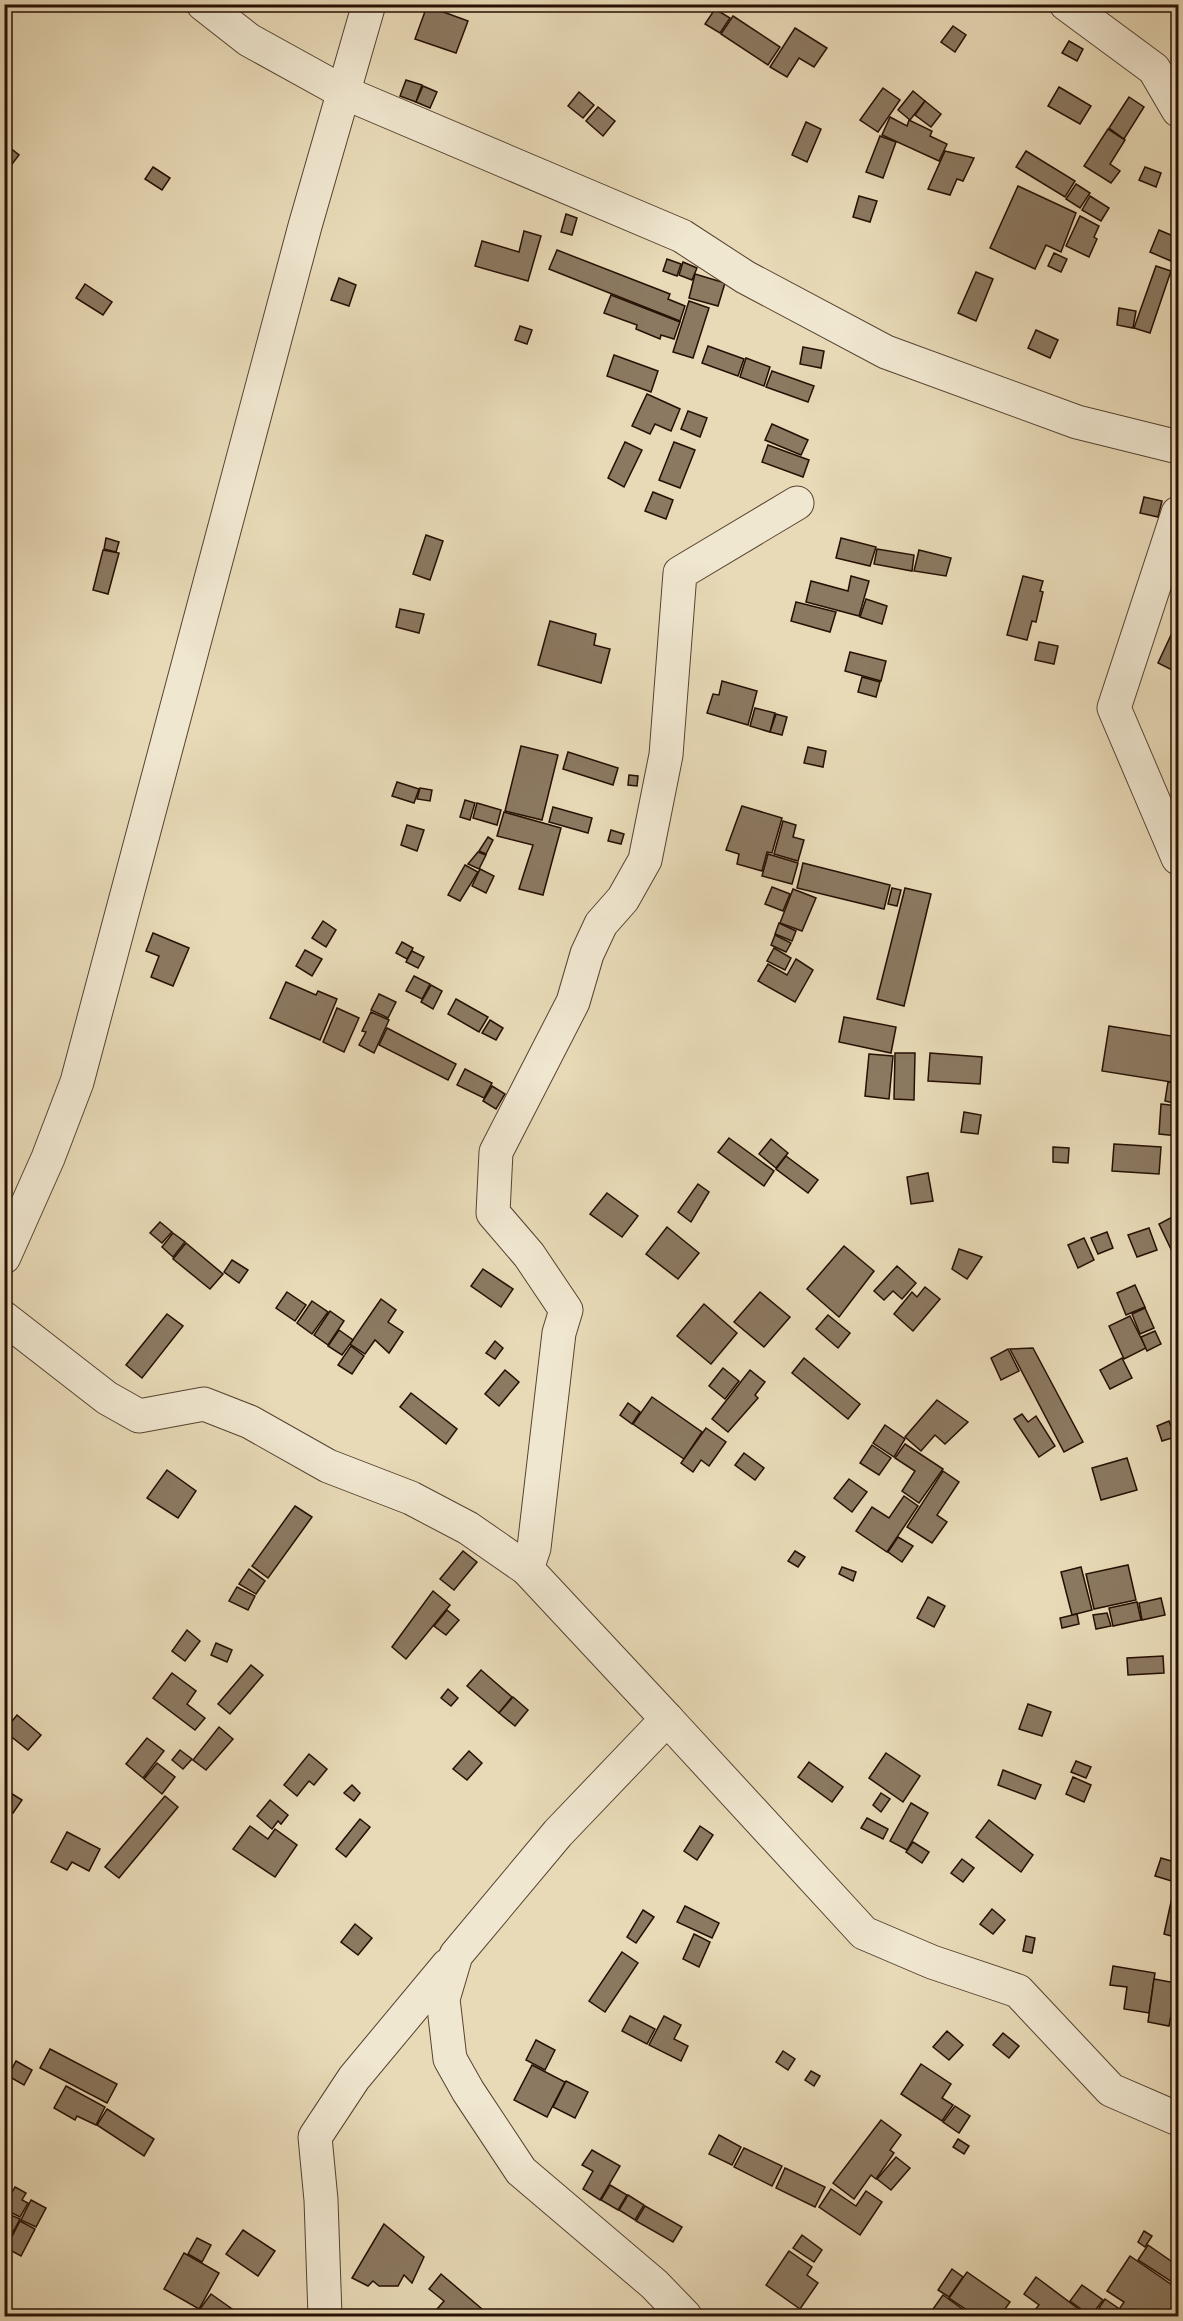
<svg xmlns="http://www.w3.org/2000/svg" width="1183" height="2321" viewBox="0 0 1183 2321" font-family="Vollkorn,serif">
	<style>
		.building { fill: #8b7961; stroke: #260f03; stroke-width: 1.5 }
		.lines { fill: none; stroke-linecap: round; stroke-linejoin: round }
		.minor-casing { stroke: #564230; stroke-width: 35 }
		.minor { stroke: #f0e7d0; stroke-width: 33 }
	</style>
	<rect width="100%" height="100%" fill="#e8dab7"/>
	<filter id="stains"><feTurbulence type="fractalNoise" baseFrequency=".00333" numOctaves="4"/><feColorMatrix values="0 0 0 0 .2 0 0 0 0 .09 0 0 0 0 .02 0 0 0 .5 -.17"/></filter>
	<radialGradient id="worn" r=".72"><stop offset=".6" stop-color="#630" stop-opacity="0"/><stop offset="1" stop-color="#630" stop-opacity=".3"/></radialGradient>
	<g class="building">
		<polygon points="427,6 468,21 456,53 415,39"/>
		<polygon points="715,9 730,18 720,33 705,24"/>
		<polygon points="733,16 780,47 768,65 721,34"/>
		<polygon points="953,26 966,35 955,52 941,42"/>
		<polygon points="795,28 827,48 814,67 799,58 787,77 770,67"/>
		<polygon points="1069,41 1083,49 1077,61 1062,53"/>
		<polygon points="406,80 422,85 416,102 400,96"/>
		<polygon points="423,86 437,92 430,108 416,102"/>
		<polygon points="1059,87 1091,106 1080,124 1048,106"/>
		<polygon points="883,88 900,100 878,132 860,120"/>
		<polygon points="913,91 925,101 910,120 898,110"/>
		<polygon points="579,92 594,105 583,118 568,106"/>
		<polygon points="1129,97 1144,107 1124,139 1109,128"/>
		<polygon points="925,101 941,114 931,127 915,115"/>
		<polygon points="598,107 615,121 603,136 586,121"/>
		<polygon points="890,117 907,126 909,120 932,131 930,136 947,144 939,161 882,135"/>
		<polygon points="806,122 821,129 807,162 792,155"/>
		<polygon points="1108,129 1125,140 1110,164 1120,171 1111,183 1084,166"/>
		<polygon points="880,136 896,142 883,178 866,172"/>
		<polygon points="4,143 19,155 9,168 4,165"/>
		<polygon points="945,151 974,158 963,181 957,179 950,195 928,189"/>
		<polygon points="1026,151 1075,181 1065,197 1016,167"/>
		<polygon points="153,167 170,178 162,190 145,179"/>
		<polygon points="1145,167 1161,173 1156,187 1139,180"/>
		<polygon points="1076,184 1090,193 1080,208 1066,199"/>
		<polygon points="1018,186 1076,213 1061,252 1046,245 1035,269 990,248"/>
		<polygon points="859,196 877,201 870,222 853,217"/>
		<polygon points="1090,196 1109,208 1101,221 1082,210"/>
		<polygon points="566,214 577,218 572,235 561,232"/>
		<polygon points="1080,216 1099,226 1094,237 1097,239 1089,257 1066,246"/>
		<polygon points="1159,230 1178,238 1178,264 1150,252"/>
		<polygon points="524,231 541,236 528,281 475,266 482,241 519,252"/>
		<polygon points="557,250 670,294 668,299 685,306 680,321 549,269"/>
		<polygon points="1054,253 1067,259 1061,272 1048,266"/>
		<polygon points="667,259 681,264 677,276 663,271"/>
		<polygon points="683,262 697,268 692,280 679,275"/>
		<polygon points="1156,266 1171,271 1150,333 1134,328"/>
		<polygon points="976,272 993,279 976,321 958,313"/>
		<polygon points="695,274 725,283 718,306 689,298"/>
		<polygon points="339,278 356,285 349,306 331,300"/>
		<polygon points="85,284 112,302 103,315 76,298"/>
		<polygon points="611,295 680,322 674,339 661,335 660,339 636,329 637,325 604,313"/>
		<polygon points="689,301 709,308 693,358 673,352"/>
		<polygon points="1119,308 1136,311 1133,328 1117,325"/>
		<polygon points="520,326 532,330 527,344 515,340"/>
		<polygon points="1036,330 1058,340 1050,358 1028,348"/>
		<polygon points="708,346 744,359 738,376 702,363"/>
		<polygon points="803,347 824,351 821,368 800,364"/>
		<polygon points="614,355 658,371 651,392 607,376"/>
		<polygon points="746,358 770,367 764,386 740,377"/>
		<polygon points="772,371 814,386 808,402 766,387"/>
		<polygon points="647,394 680,409 671,431 655,424 650,434 632,426"/>
		<polygon points="688,411 707,418 700,437 681,429"/>
		<polygon points="772,424 808,440 801,455 765,440"/>
		<polygon points="625,442 642,450 624,487 608,478"/>
		<polygon points="674,442 695,450 680,488 659,480"/>
		<polygon points="768,445 809,460 803,477 762,462"/>
		<polygon points="653,492 673,500 666,519 645,511"/>
		<polygon points="1144,497 1162,501 1158,517 1140,513"/>
		<polygon points="426,535 443,541 430,580 413,574"/>
		<polygon points="106,538 119,542 116,552 104,549"/>
		<polygon points="841,538 876,547 870,566 836,558"/>
		<polygon points="877,549 914,555 912,571 874,564"/>
		<polygon points="103,550 119,553 108,594 93,590"/>
		<polygon points="919,550 951,558 946,576 914,571"/>
		<polygon points="851,576 869,581 859,616 806,602 811,581 848,591"/>
		<polygon points="1023,576 1043,581 1040,591 1043,592 1036,622 1032,621 1027,640 1007,635"/>
		<polygon points="866,599 887,606 882,624 860,617"/>
		<polygon points="796,602 836,612 830,632 791,621"/>
		<polygon points="400,609 424,614 419,633 396,627"/>
		<polygon points="1178,620 1178,667 1176,672 1158,663"/>
		<polygon points="550,621 596,634 594,645 610,649 601,683 538,665"/>
		<polygon points="1039,642 1058,646 1054,664 1035,660"/>
		<polygon points="850,652 886,661 881,681 845,671"/>
		<polygon points="862,677 880,682 876,697 858,692"/>
		<polygon points="722,681 757,691 748,725 707,713 713,694 719,695"/>
		<polygon points="755,708 775,713 770,732 750,726"/>
		<polygon points="776,714 787,717 782,735 770,732"/>
		<polygon points="521,746 558,755 542,820 505,811"/>
		<polygon points="808,747 826,751 823,767 804,763"/>
		<polygon points="568,752 618,768 613,785 563,769"/>
		<polygon points="629,775 638,776 637,786 628,785"/>
		<polygon points="397,782 419,789 414,803 392,796"/>
		<polygon points="420,788 432,790 430,801 417,799"/>
		<polygon points="465,800 475,803 470,820 460,817"/>
		<polygon points="477,803 501,810 497,825 473,818"/>
		<polygon points="742,806 782,818 772,853 767,852 762,871 737,864 739,854 726,850"/>
		<polygon points="553,807 592,818 588,833 549,822"/>
		<polygon points="504,812 561,828 543,895 519,889 533,845 497,836"/>
		<polygon points="783,821 796,825 793,837 804,840 798,861 774,854"/>
		<polygon points="407,825 424,830 417,851 401,845"/>
		<polygon points="611,830 624,834 621,844 608,841"/>
		<polygon points="488,837 493,840 486,854 479,851"/>
		<polygon points="478,852 486,855 479,869 468,864"/>
		<polygon points="768,854 798,863 792,884 762,876"/>
		<polygon points="803,863 890,885 884,909 797,888"/>
		<polygon points="465,865 478,872 460,901 448,895"/>
		<polygon points="480,869 494,876 486,893 472,886"/>
		<polygon points="772,887 790,894 783,911 765,904"/>
		<polygon points="892,888 901,890 897,906 888,904"/>
		<polygon points="905,888 931,894 904,1006 877,999"/>
		<polygon points="793,889 816,898 802,931 780,923"/>
		<polygon points="323,921 336,930 326,947 312,938"/>
		<polygon points="779,923 796,931 792,941 775,934"/>
		<polygon points="153,933 189,948 173,986 151,977 159,956 146,951"/>
		<polygon points="775,935 791,943 786,952 771,945"/>
		<polygon points="402,942 413,948 407,959 396,953"/>
		<polygon points="774,948 791,958 785,970 767,961"/>
		<polygon points="305,950 322,959 312,976 296,966"/>
		<polygon points="412,951 424,957 418,968 406,962"/>
		<polygon points="796,959 813,970 795,1002 758,981 768,964 787,975"/>
		<polygon points="414,976 430,984 422,999 406,991"/>
		<polygon points="286,982 316,995 318,991 337,999 320,1040 270,1018"/>
		<polygon points="431,985 442,991 433,1009 421,1002"/>
		<polygon points="379,994 396,1002 388,1018 371,1010"/>
		<polygon points="456,999 488,1017 479,1032 448,1014"/>
		<polygon points="337,1008 359,1018 344,1052 323,1042"/>
		<polygon points="371,1012 389,1020 374,1053 359,1045 366,1032 362,1031"/>
		<polygon points="844,1017 896,1027 891,1053 839,1042"/>
		<polygon points="490,1020 503,1028 496,1040 482,1033"/>
		<polygon points="1109,1026 1178,1037 1171,1082 1102,1071"/>
		<polygon points="387,1028 456,1064 448,1080 379,1045"/>
		<polygon points="895,1053 915,1053 914,1100 894,1099"/>
		<polygon points="930,1053 982,1057 980,1084 928,1081"/>
		<polygon points="869,1054 893,1056 889,1099 865,1096"/>
		<polygon points="465,1069 492,1083 484,1098 457,1085"/>
		<polygon points="1168,1082 1178,1084 1178,1104 1165,1101"/>
		<polygon points="492,1086 505,1094 496,1109 483,1101"/>
		<polygon points="1161,1104 1178,1106 1178,1136 1159,1134"/>
		<polygon points="964,1112 981,1115 978,1134 961,1132"/>
		<polygon points="729,1138 774,1171 764,1186 718,1152"/>
		<polygon points="771,1139 788,1153 776,1168 759,1154"/>
		<polygon points="1114,1144 1161,1147 1159,1174 1112,1171"/>
		<polygon points="1053,1147 1069,1148 1068,1163 1053,1162"/>
		<polygon points="786,1156 818,1180 808,1193 776,1169"/>
		<polygon points="928,1173 933,1201 911,1204 907,1177"/>
		<polygon points="698,1184 709,1192 691,1222 678,1212"/>
		<polygon points="607,1193 638,1216 622,1237 590,1214"/>
		<polygon points="1178,1214 1178,1264 1159,1224"/>
		<polygon points="160,1222 172,1232 162,1243 150,1233"/>
		<polygon points="667,1227 699,1253 678,1279 646,1254"/>
		<polygon points="1149,1228 1157,1250 1137,1257 1128,1235"/>
		<polygon points="1107,1232 1113,1248 1098,1254 1091,1238"/>
		<polygon points="173,1233 185,1242 173,1257 162,1247"/>
		<polygon points="1084,1238 1094,1260 1078,1268 1068,1245"/>
		<polygon points="186,1243 223,1274 210,1289 173,1259"/>
		<polygon points="844,1246 874,1271 839,1317 807,1289"/>
		<polygon points="959,1249 982,1257 967,1279 952,1269"/>
		<polygon points="232,1260 248,1270 239,1283 224,1272"/>
		<polygon points="897,1266 916,1283 902,1299 893,1291 884,1300 874,1291"/>
		<polygon points="483,1269 513,1289 501,1307 471,1286"/>
		<polygon points="1135,1285 1145,1307 1126,1315 1117,1293"/>
		<polygon points="925,1287 940,1299 913,1331 894,1314 912,1292 917,1297"/>
		<polygon points="287,1292 306,1305 295,1321 276,1308"/>
		<polygon points="760,1292 790,1317 764,1347 734,1322"/>
		<polygon points="381,1299 396,1310 388,1322 403,1332 389,1353 375,1340 365,1354 350,1344"/>
		<polygon points="312,1301 328,1312 312,1334 297,1323"/>
		<polygon points="704,1304 737,1333 711,1364 677,1336"/>
		<polygon points="1145,1308 1154,1328 1140,1334 1132,1314"/>
		<polygon points="330,1311 344,1321 328,1345 314,1335"/>
		<polygon points="167,1314 183,1326 142,1378 126,1365"/>
		<polygon points="828,1315 850,1333 838,1348 816,1329"/>
		<polygon points="1130,1316 1146,1348 1124,1359 1109,1326"/>
		<polygon points="339,1330 353,1340 342,1355 328,1346"/>
		<polygon points="1155,1331 1161,1344 1147,1351 1141,1337"/>
		<polygon points="495,1341 503,1348 495,1359 486,1353"/>
		<polygon points="351,1346 364,1356 352,1374 338,1365"/>
		<polygon points="1033,1348 1083,1442 1064,1452 1010,1349"/>
		<polygon points="1008,1349 1019,1371 1001,1380 991,1358"/>
		<polygon points="804,1358 860,1404 848,1419 792,1373"/>
		<polygon points="1122,1358 1132,1378 1110,1389 1100,1370"/>
		<polygon points="723,1368 739,1381 725,1399 709,1386"/>
		<polygon points="505,1370 519,1382 499,1406 485,1394"/>
		<polygon points="750,1370 765,1382 755,1395 758,1398 728,1432 712,1419"/>
		<polygon points="411,1393 457,1429 446,1444 400,1407"/>
		<polygon points="652,1397 702,1432 684,1459 633,1424"/>
		<polygon points="937,1400 968,1422 945,1444 935,1435 921,1451 905,1437"/>
		<polygon points="628,1403 640,1412 632,1424 620,1415"/>
		<polygon points="1022,1414 1028,1422 1036,1416 1055,1446 1039,1457 1014,1419"/>
		<polygon points="1169,1421 1175,1437 1162,1441 1157,1426"/>
		<polygon points="885,1425 905,1439 894,1457 873,1443"/>
		<polygon points="706,1428 726,1442 709,1466 701,1460 693,1472 681,1463"/>
		<polygon points="905,1444 943,1469 919,1503 902,1491 915,1471 895,1458"/>
		<polygon points="872,1445 891,1458 879,1475 860,1463"/>
		<polygon points="744,1453 764,1468 755,1480 735,1465"/>
		<polygon points="1127,1458 1137,1490 1101,1500 1092,1468"/>
		<polygon points="167,1470 196,1491 178,1518 147,1498"/>
		<polygon points="943,1471 959,1482 937,1515 947,1522 932,1543 907,1527"/>
		<polygon points="849,1479 867,1492 852,1512 834,1498"/>
		<polygon points="904,1496 918,1506 887,1552 856,1531 872,1507 889,1518"/>
		<polygon points="295,1506 312,1517 268,1578 252,1566"/>
		<polygon points="898,1537 913,1546 902,1562 888,1552"/>
		<polygon points="463,1551 477,1562 454,1590 440,1579"/>
		<polygon points="795,1551 805,1557 798,1567 788,1561"/>
		<polygon points="1128,1565 1136,1600 1094,1609 1086,1574"/>
		<polygon points="842,1567 856,1572 853,1581 839,1574"/>
		<polygon points="1081,1567 1092,1610 1072,1615 1061,1572"/>
		<polygon points="249,1569 265,1581 256,1594 239,1584"/>
		<polygon points="237,1587 255,1596 248,1610 229,1601"/>
		<polygon points="433,1591 450,1605 406,1659 392,1647"/>
		<polygon points="928,1597 945,1606 934,1627 917,1618"/>
		<polygon points="1161,1598 1165,1615 1142,1620 1139,1603"/>
		<polygon points="1137,1602 1141,1620 1113,1626 1109,1608"/>
		<polygon points="447,1610 459,1620 446,1635 434,1626"/>
		<polygon points="1107,1613 1111,1626 1096,1629 1093,1615"/>
		<polygon points="1077,1614 1079,1624 1062,1628 1060,1618"/>
		<polygon points="187,1630 200,1641 185,1661 172,1651"/>
		<polygon points="216,1643 232,1650 227,1662 211,1655"/>
		<polygon points="1163,1656 1164,1673 1128,1675 1127,1658"/>
		<polygon points="251,1665 263,1675 230,1714 218,1704"/>
		<polygon points="481,1670 512,1697 499,1713 467,1686"/>
		<polygon points="172,1673 196,1691 187,1704 205,1718 195,1730 153,1698"/>
		<polygon points="448,1689 458,1698 451,1706 441,1698"/>
		<polygon points="513,1697 528,1710 515,1726 499,1713"/>
		<polygon points="1028,1704 1051,1712 1042,1736 1019,1729"/>
		<polygon points="17,1715 41,1735 28,1750 4,1731"/>
		<polygon points="219,1727 233,1739 206,1770 193,1760"/>
		<polygon points="147,1738 164,1751 143,1778 126,1764"/>
		<polygon points="180,1750 192,1759 183,1769 172,1760"/>
		<polygon points="469,1751 482,1763 467,1780 453,1769"/>
		<polygon points="886,1753 920,1776 903,1802 869,1778"/>
		<polygon points="309,1754 327,1769 314,1785 309,1781 297,1796 284,1785"/>
		<polygon points="1076,1761 1091,1767 1086,1778 1071,1772"/>
		<polygon points="809,1762 843,1787 832,1802 798,1777"/>
		<polygon points="157,1763 175,1777 162,1794 144,1779"/>
		<polygon points="1003,1770 1041,1785 1035,1799 998,1785"/>
		<polygon points="1073,1777 1091,1785 1084,1802 1066,1794"/>
		<polygon points="352,1785 360,1793 354,1801 344,1793"/>
		<polygon points="9,1792 22,1800 13,1813 4,1808 4,1799"/>
		<polygon points="881,1793 890,1799 881,1812 873,1805"/>
		<polygon points="165,1796 178,1807 119,1878 105,1867"/>
		<polygon points="270,1800 288,1815 281,1824 278,1821 272,1829 257,1816"/>
		<polygon points="911,1803 928,1813 907,1850 890,1841"/>
		<polygon points="867,1818 888,1829 883,1839 861,1828"/>
		<polygon points="360,1819 370,1827 346,1857 336,1849"/>
		<polygon points="989,1820 1033,1855 1021,1872 976,1837"/>
		<polygon points="250,1826 268,1839 275,1829 297,1845 275,1877 233,1849"/>
		<polygon points="700,1826 713,1835 697,1860 684,1851"/>
		<polygon points="67,1832 100,1849 89,1871 72,1862 67,1870 51,1862"/>
		<polygon points="913,1842 929,1852 922,1863 906,1852"/>
		<polygon points="1161,1858 1178,1863 1175,1882 1155,1876"/>
		<polygon points="962,1859 974,1868 963,1882 951,1873"/>
		<polygon points="1173,1893 1178,1894 1178,1938 1164,1934"/>
		<polygon points="685,1906 719,1923 712,1938 677,1922"/>
		<polygon points="992,1909 1005,1920 993,1934 980,1924"/>
		<polygon points="643,1910 654,1917 636,1943 627,1937"/>
		<polygon points="355,1924 372,1938 358,1955 341,1942"/>
		<polygon points="694,1934 710,1942 699,1967 683,1959"/>
		<polygon points="1026,1936 1035,1938 1032,1953 1023,1951"/>
		<polygon points="622,1952 638,1963 605,2012 589,2001"/>
		<polygon points="1113,1966 1155,1973 1149,2013 1124,2009 1127,1987 1110,1985"/>
		<polygon points="1154,1979 1176,1983 1175,1986 1178,1986 1178,2011 1172,2010 1169,2026 1148,2022"/>
		<polygon points="630,2016 655,2029 647,2044 622,2031"/>
		<polygon points="664,2016 681,2025 674,2039 688,2046 681,2061 649,2045"/>
		<polygon points="947,2031 963,2045 949,2060 933,2047"/>
		<polygon points="1003,2033 1019,2046 1009,2058 993,2045"/>
		<polygon points="536,2040 555,2050 545,2070 526,2060"/>
		<polygon points="50,2049 117,2084 107,2103 40,2068"/>
		<polygon points="783,2051 795,2059 788,2070 776,2062"/>
		<polygon points="16,2061 32,2070 24,2085 8,2076"/>
		<polygon points="921,2064 951,2084 942,2098 953,2105 942,2121 901,2094"/>
		<polygon points="532,2065 565,2082 547,2117 514,2100"/>
		<polygon points="811,2071 820,2076 814,2086 805,2080"/>
		<polygon points="566,2081 588,2092 575,2118 553,2107"/>
		<polygon points="66,2086 105,2107 96,2125 77,2116 75,2120 54,2108"/>
		<polygon points="955,2106 970,2116 959,2133 943,2122"/>
		<polygon points="107,2109 154,2139 144,2156 97,2125"/>
		<polygon points="881,2120 901,2135 890,2150 894,2153 876,2179 871,2175 854,2199 833,2183"/>
		<polygon points="719,2135 741,2147 732,2165 709,2154"/>
		<polygon points="958,2139 969,2146 964,2154 953,2147"/>
		<polygon points="744,2148 782,2166 772,2186 734,2167"/>
		<polygon points="592,2150 620,2166 600,2200 583,2189 593,2171 582,2165"/>
		<polygon points="896,2157 910,2168 891,2190 877,2179"/>
		<polygon points="785,2168 825,2187 815,2207 776,2188"/>
		<polygon points="610,2185 627,2195 618,2210 601,2200"/>
		<polygon points="15,2187 26,2193 22,2200 28,2203 20,2217 4,2209 4,2197 7,2192 11,2194"/>
		<polygon points="831,2189 856,2206 866,2191 882,2202 860,2235 819,2207"/>
		<polygon points="628,2195 644,2205 635,2220 619,2210"/>
		<polygon points="31,2200 46,2208 36,2227 21,2220"/>
		<polygon points="645,2206 682,2227 673,2242 636,2221"/>
		<polygon points="4,2212 20,2219 7,2243 4,2242"/>
		<polygon points="20,2221 35,2229 21,2256 6,2248"/>
		<polygon points="384,2224 424,2257 412,2283 404,2275 398,2286 379,2286 373,2281 368,2286 352,2278"/>
		<polygon points="243,2230 275,2251 258,2276 226,2254"/>
		<polygon points="1144,2231 1152,2236 1145,2247 1138,2242"/>
		<polygon points="802,2235 822,2250 814,2262 793,2248"/>
		<polygon points="197,2238 211,2245 202,2262 188,2254"/>
		<polygon points="1148,2245 1178,2266 1178,2273 1172,2282 1138,2260"/>
		<polygon points="789,2251 812,2267 807,2275 818,2283 800,2309 766,2285"/>
		<polygon points="184,2253 219,2273 199,2309 164,2289"/>
		<polygon points="1130,2256 1178,2289 1178,2297 1166,2316 1127,2316 1118,2311 1124,2302 1107,2291"/>
		<polygon points="952,2269 963,2277 949,2297 938,2290"/>
		<polygon points="967,2272 1010,2302 1000,2316 976,2316 949,2298"/>
		<polygon points="441,2274 489,2315 488,2316 431,2316 444,2301 429,2289"/>
		<polygon points="1036,2277 1088,2316 1030,2316 1039,2305 1024,2294"/>
		<polygon points="1082,2285 1103,2300 1091,2316 1070,2301"/>
		<polygon points="211,2294 242,2316 208,2316 199,2310"/>
		<polygon points="943,2295 972,2316 928,2316"/>
		<polygon points="1105,2299 1118,2308 1112,2316 1099,2308"/>
	</g>
	<g class="lines">
		<g class="minor-casing">
			<g id="minor">
				<polyline points="203,4 249,40 345,93 682,236 745,277 886,352 1077,422 1178,447"/>
				<polyline points="1066,4 1154,69 1178,110"/>
				<polyline points="1178,513 1114,708 1178,858"/>
				<polyline points="4,1257 48,1158 77,1082 305,226 369,4"/>
				<polyline points="4,1318 107,1398 139,1416 204,1404 250,1422 328,1466 411,1498 468,1528 527,1569 667,1719 558,1833 456,1955 443,1999 450,2059 468,2091 521,2171 654,2284 685,2316"/>
				<polyline points="527,1569 534,1548 559,1333 566,1310 529,1255 493,1213 496,1152 573,1002 587,954 601,924 623,899 645,860 666,755 680,573 797,503"/>
				<polyline points="667,1719 864,1933 932,1962 1018,1991 1111,2090 1178,2119"/>
				<polyline points="325,2316 321,2200 315,2137 354,2078 448,1965"/>
			</g>
		</g>
		<use href="#minor" class="minor"/>
	</g>
	<rect width="1183" height="2321" fill="none" stroke="#e8dab7" stroke-width="24"/>
	<rect x="6" y="6" width="1171" height="2309" fill="none" stroke="#260f03" stroke-width="3"/>
	<rect x="12" y="12" width="1159" height="2297" fill="none" stroke="#260f03" stroke-width="1.5"/>
	<rect width="100%" height="100%" filter="url(#stains)"/>
	<rect width="100%" height="100%" fill="url(#worn)"/>
</svg>
